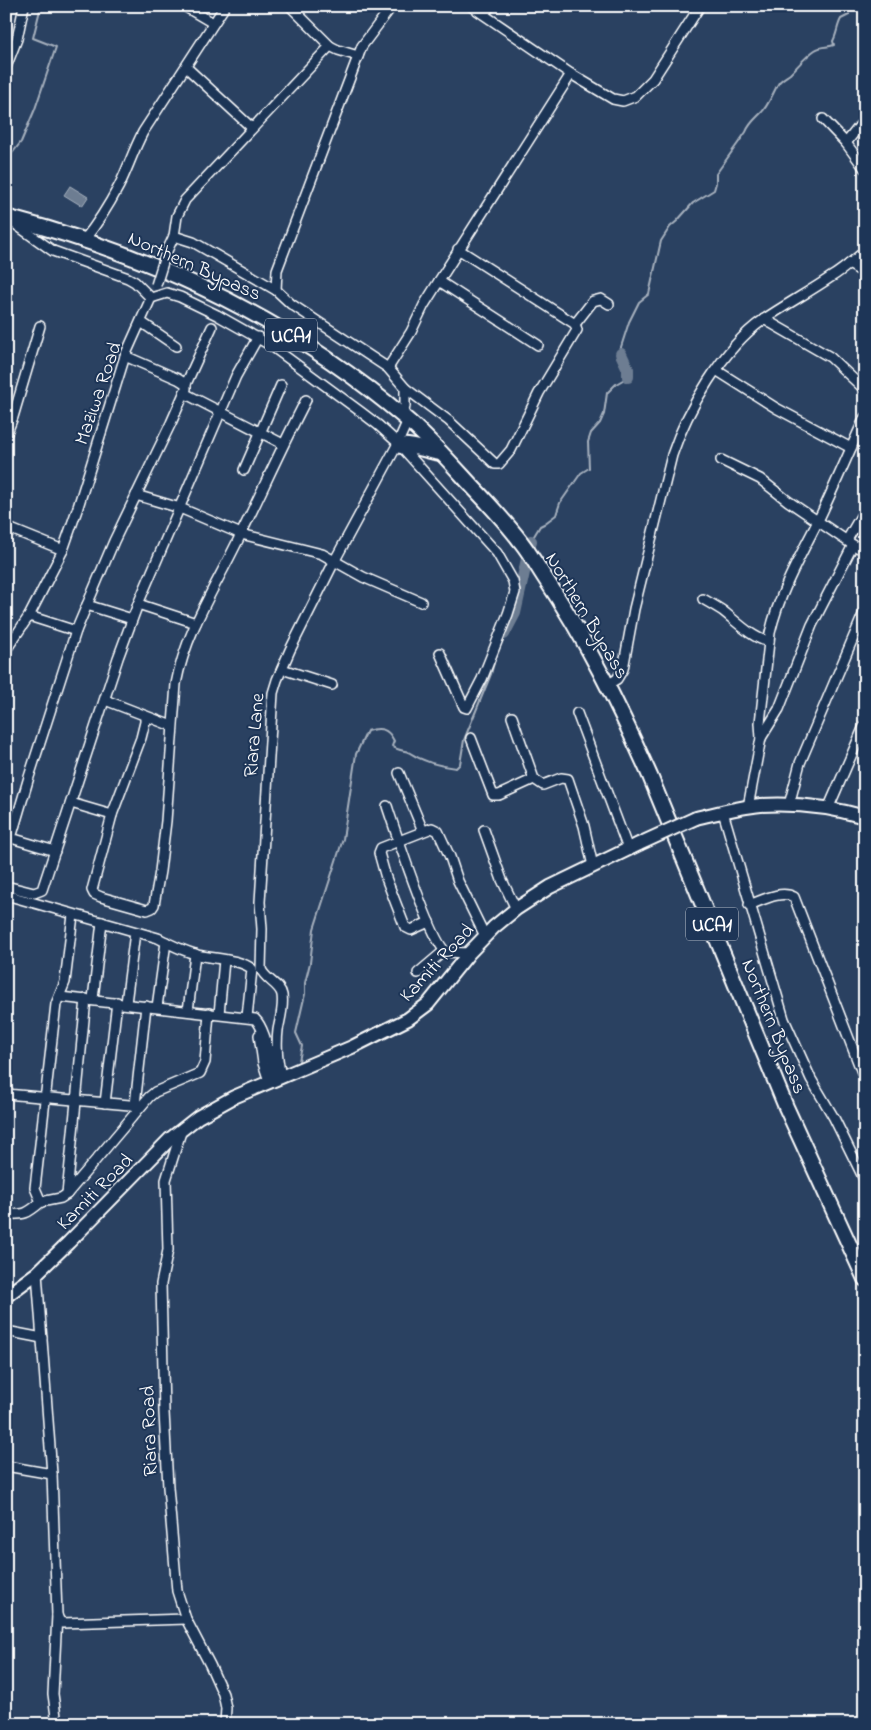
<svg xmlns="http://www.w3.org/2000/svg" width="871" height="1730" viewBox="0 0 871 1730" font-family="'Indie Flower',sans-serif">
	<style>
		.water { fill: #6d7d92; stroke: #a7b1be }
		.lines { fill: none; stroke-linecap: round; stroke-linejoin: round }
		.stream { stroke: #a7b1be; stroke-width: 2 }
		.river { stroke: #6d7d92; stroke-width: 12 }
		.street-casing { stroke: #fff; stroke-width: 12 }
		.secondary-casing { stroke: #fff; stroke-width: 16 }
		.primary-casing { stroke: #fff; stroke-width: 18 }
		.street { stroke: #1d3557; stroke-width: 9 }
		.secondary { stroke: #1d3557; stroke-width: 12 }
		.primary { stroke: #1d3557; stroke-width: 14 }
		.street-bridge-casing { stroke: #fff; stroke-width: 12; stroke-linecap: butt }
		.secondary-bridge-casing { stroke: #fff; stroke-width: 16; stroke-linecap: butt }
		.street-bridge { stroke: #1d3557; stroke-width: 9 }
		.secondary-bridge { stroke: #1d3557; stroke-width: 12 }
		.labels { text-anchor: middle; stroke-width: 4; stroke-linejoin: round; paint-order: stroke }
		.shield { fill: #1d3557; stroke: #bbc2cd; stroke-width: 1 }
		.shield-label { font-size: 19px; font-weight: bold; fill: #fff }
		.street-label { font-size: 20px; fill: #fff; stroke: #1d3557 }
	</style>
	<rect width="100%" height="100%" fill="#2a4161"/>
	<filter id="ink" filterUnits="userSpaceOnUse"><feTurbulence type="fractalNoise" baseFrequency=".02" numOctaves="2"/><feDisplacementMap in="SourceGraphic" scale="10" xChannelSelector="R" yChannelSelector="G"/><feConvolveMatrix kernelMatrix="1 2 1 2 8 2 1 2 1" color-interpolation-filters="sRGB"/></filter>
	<g filter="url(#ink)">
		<polygon class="water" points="70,186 88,197 82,206 64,195"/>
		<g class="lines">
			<g class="stream">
				<polyline points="6,161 21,142 35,109 56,47 33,38 41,6"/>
				<path d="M621,354V347L629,322L639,302L649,294L661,241L670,227L677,221L693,203L714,190L716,183V174L746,132C749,124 754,120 760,114C768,107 773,93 778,84C780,80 786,77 790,74C798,66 806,56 815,50C822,45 827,48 834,45L833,41C837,34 837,26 841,19L849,15V9L848,6"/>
				<polyline points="531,541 540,526 544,524 556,515 560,503 581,473 589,468 588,442 591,433 600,423 604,414 607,393 616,384 628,377"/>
				<path d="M299,1061L302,1046L296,1033L305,994V983L310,963L314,929L343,839L356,754L367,731C380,727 388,728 394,741L392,746C401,753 404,749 410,753C422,761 440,766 456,768L460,764L464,740L491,674L497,652"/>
			</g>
			<g class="river">
				<polyline points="621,354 628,369 628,377"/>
				<polyline points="504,634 515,613 531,541"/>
			</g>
			<g class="street-casing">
				<g id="street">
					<polyline points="184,6 213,23"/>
					<polyline points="290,6 330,46 185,200 177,216 174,236 193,242 276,290 291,304 388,368 405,388 405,406 403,416"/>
					<polyline points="471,6 571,74 613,99 623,101 636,96 653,79 700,6"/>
					<polyline points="483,13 491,6"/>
					<polyline points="330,46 338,50 358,56"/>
					<polyline points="6,67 17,39 24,6"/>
					<polyline points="186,67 252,128"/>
					<polyline points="823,119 846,143 865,169"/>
					<polyline points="846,143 865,119"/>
					<path d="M84,240C98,223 109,205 119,186C128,168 133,151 143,132L225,6"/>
					<polyline points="166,253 174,236"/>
					<polyline points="849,264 865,274"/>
					<polyline points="439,281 538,345"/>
					<polyline points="276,290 277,270 362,46 392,6"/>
					<polyline points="151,298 167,293 180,297 217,315 270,345 361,412 378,425 398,443 497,553 513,581 515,592 508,614 482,679 467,708 464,707 440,653"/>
					<polyline points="764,319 830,357 865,390"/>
					<polyline points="141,322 176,346"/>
					<polyline points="575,324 593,301 601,299 609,304"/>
					<polyline points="388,368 411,332 424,305 439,281 571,74"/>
					<polyline points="716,370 776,408 851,448"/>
					<polyline points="186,384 212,327"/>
					<polyline points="405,388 449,421 495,464 499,464 511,450 539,393 577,330 575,324 458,249"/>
					<polyline points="184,393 283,444"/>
					<polyline points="6,435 13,417 40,326"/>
					<polyline points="721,460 760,479 788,501 853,545 865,551"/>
					<polyline points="244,470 281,385"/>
					<polyline points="136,495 180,508 241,534 322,554 363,577 421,602"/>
					<polyline points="6,527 63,550"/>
					<polyline points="847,540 865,509"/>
					<path d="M703,599C710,603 717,607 723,611C738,623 751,637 769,642"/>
					<polyline points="138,604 196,623"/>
					<polyline points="87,605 132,619"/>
					<polyline points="29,616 76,631"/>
					<polyline points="6,650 29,616 63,550 78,507 125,356 151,298 135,282 128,278 53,251 11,221"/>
					<polyline points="282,669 332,685"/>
					<path d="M607,685L617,679L623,669L634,609L672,455C687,410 723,348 763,320C785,305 809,292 831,277C843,270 854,260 865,251"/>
					<polyline points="105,700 172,726"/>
					<polyline points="577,713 628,849"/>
					<path d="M145,716V722L141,738L112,815L92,890L94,894L101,897L147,910L152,908L154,905L160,871L166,821L176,684C186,630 218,583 241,534C263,489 283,444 306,400"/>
					<polyline points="512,717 534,779 543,785 561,778 568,779 584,826 593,866"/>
					<polyline points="471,738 493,795 499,795 534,779"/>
					<polyline points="761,738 779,709 812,625 853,545"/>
					<polyline points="399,773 423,831"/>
					<polyline points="71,803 112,815"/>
					<polyline points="789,805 800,763 865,610"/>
					<path d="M387,806C395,830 431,941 446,952L469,953"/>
					<path d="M748,807L761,738L760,723L770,633C779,594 799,558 817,523C834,488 849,452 865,417"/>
					<polyline points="828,809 865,724"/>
					<polyline points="723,812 784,1019 811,1079 834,1118 865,1181"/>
					<polyline points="484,830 502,880 516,909"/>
					<polyline points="55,851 11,838 29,777 76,631 114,541 171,423 186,389 186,384 178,379 125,356"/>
					<polyline points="6,886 34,893 42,890 118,658 138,604 236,376 258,337"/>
					<path d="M6,895L158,938C171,945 184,951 198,955C214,959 240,959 252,969L247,1017"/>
					<path d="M749,905C763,900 781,890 794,897L865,1080"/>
					<polyline points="73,915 65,982 56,1004 35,1188 41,1202 61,1198 67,1194 149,1097 155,1092 200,1073 205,1062 209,1013"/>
					<polyline points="429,922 411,930 405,927 386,878 379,853 381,848 432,828 438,831 450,857 458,881 485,936"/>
					<polyline points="418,973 444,951"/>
					<path d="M60,997L255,1019C266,1029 270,1061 276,1078"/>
					<polyline points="93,999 102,922"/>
					<polyline points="126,1003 135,932"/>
					<polyline points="157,1007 166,942"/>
					<polyline points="188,1011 195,954"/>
					<polyline points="219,1014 224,960"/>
					<polyline points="259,1035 263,1063 269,1081"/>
					<path d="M281,1076C277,1059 276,1047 278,1030C280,1019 284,1007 282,995C280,984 265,980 261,969L262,929L260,902L273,693L277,680L290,650L335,560L396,447L408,420"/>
					<polyline points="6,1094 141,1106"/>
					<polyline points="105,1103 117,1002"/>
					<polyline points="135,1105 146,1006"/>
					<polyline points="182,1129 166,1180 168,1250 161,1284 164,1412 168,1487 177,1591 186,1619 210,1665 223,1694 226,1708 225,1724"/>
					<polyline points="67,1194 86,999"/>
					<path d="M6,1214C25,1215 27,1214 41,1202"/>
					<polyline points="37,1273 52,1474 57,1615 59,1620 62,1623 186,1619"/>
					<polyline points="6,1331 42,1338"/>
					<polyline points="6,1466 52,1474"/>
					<polyline points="57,1615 53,1694 57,1724"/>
				</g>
			</g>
			<g class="secondary-casing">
				<g id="secondary">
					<path d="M696,818C718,813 739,807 761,805C796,803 831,807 865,817"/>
					<polyline points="6,1296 37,1273 69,1242 170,1139 198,1117 234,1097 352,1047 408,1019 428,1004 469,953 494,927 516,909 550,887 639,844"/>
				</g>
			</g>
			<g class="primary-casing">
				<g id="primary">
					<path d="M6,217C152,255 290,320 405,418C429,438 450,462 471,485C488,503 506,522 521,542C529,552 536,564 543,575C586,639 619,706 650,776L786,1107L865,1279"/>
					<path d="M401,446C413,444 428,452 441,453"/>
				</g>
			</g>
			<use href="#street" class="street"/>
			<use href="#secondary" class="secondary"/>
			<use href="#primary" class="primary"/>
			<g class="street-bridge-casing">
				<polyline id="street-bridge" points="156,285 166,253"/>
			</g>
			<g class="secondary-bridge-casing">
				<polyline id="secondary-bridge" points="639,844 696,818"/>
			</g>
			<use href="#street-bridge" class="street-bridge"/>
			<use href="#secondary-bridge" class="secondary-bridge"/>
		</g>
	</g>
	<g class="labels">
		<g class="shield">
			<rect x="265" y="318.5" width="52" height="33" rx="4"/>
			<rect x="686" y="907.5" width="52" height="33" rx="4"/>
		</g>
		<g class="shield-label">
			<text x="291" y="342">UCA1</text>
			<text x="712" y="931">UCA1</text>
		</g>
		<g class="street-label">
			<text transform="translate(195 265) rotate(24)" y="7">Northern Bypass</text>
			<text transform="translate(97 393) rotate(-71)" y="7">Maziwa Road</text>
			<text transform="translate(588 615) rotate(59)" y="7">Northern Bypass</text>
			<text transform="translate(253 735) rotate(-85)" y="7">Riara Lane</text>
			<text transform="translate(436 962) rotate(-47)" y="7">Kamiti Road</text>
			<text transform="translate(775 1026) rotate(68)" y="7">Northern Bypass</text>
			<text transform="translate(94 1191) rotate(-45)" y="7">Kamiti Road</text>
			<text transform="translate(148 1431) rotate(-92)" y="7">Riara Road</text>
		</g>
	</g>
	<rect width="871" height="1730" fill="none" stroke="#1d3557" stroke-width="25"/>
	<rect x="12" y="12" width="846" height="1705" fill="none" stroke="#fff" stroke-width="2" filter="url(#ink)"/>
</svg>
